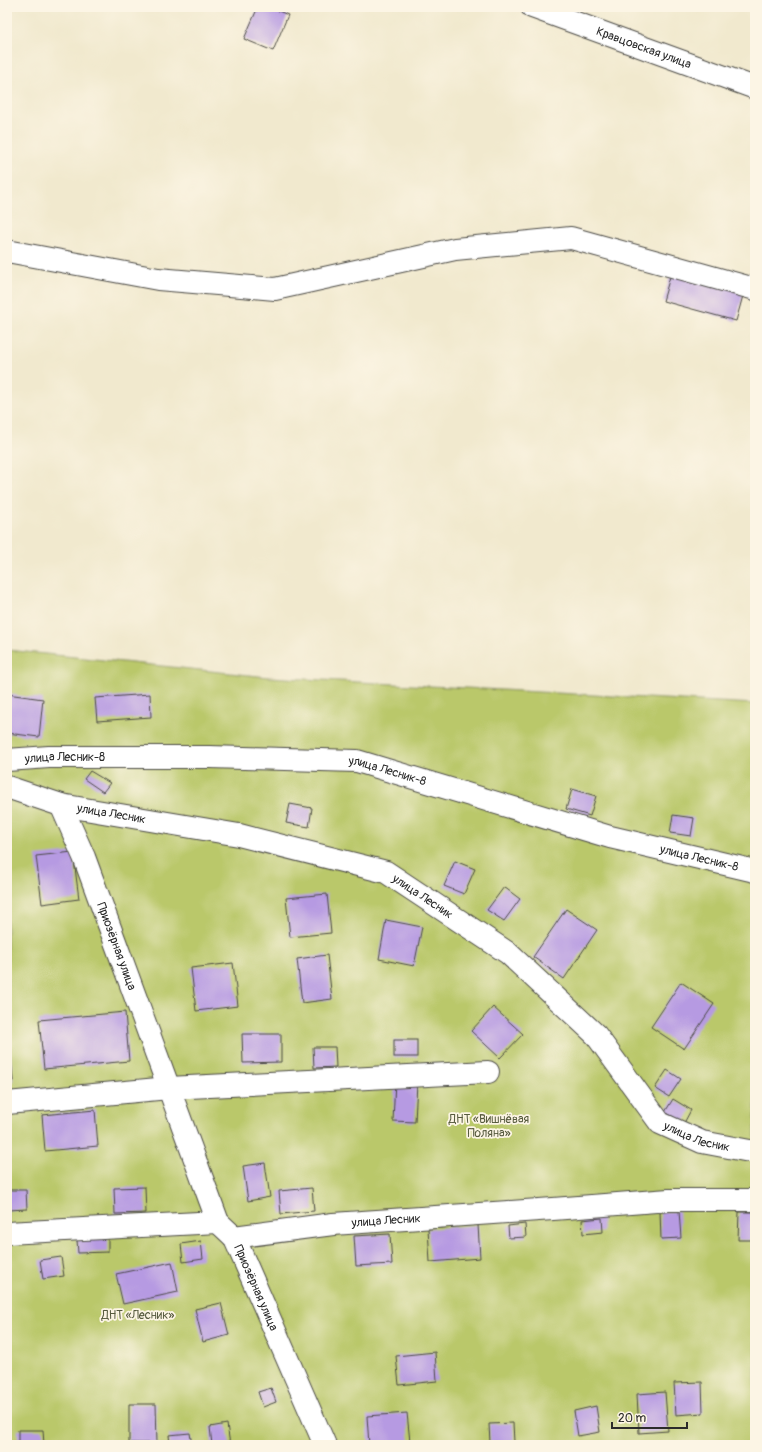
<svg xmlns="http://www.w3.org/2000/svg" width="762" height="1452" viewBox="0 0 762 1452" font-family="Pangolin,sans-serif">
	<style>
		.green { fill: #bac86a; stroke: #727a4a }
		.building { fill: #b69ae2 }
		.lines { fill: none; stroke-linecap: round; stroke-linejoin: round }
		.street-casing { stroke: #494843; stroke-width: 24 }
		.street { stroke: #fff; stroke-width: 22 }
		.labels { text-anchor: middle; stroke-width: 3.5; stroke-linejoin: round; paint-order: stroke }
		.street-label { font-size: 12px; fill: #2b2b2b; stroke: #fcf5e5 }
		.park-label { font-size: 12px; fill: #565a3e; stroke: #fcf5e5 }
	</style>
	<rect width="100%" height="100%" fill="#fcf5e5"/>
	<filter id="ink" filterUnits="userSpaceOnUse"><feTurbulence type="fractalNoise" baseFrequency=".025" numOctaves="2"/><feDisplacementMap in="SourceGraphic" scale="8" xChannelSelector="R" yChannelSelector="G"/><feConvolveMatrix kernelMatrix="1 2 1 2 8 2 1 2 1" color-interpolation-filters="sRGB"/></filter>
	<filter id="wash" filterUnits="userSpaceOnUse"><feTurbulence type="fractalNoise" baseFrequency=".012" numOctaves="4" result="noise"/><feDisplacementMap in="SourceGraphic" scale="16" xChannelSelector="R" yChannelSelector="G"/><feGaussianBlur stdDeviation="0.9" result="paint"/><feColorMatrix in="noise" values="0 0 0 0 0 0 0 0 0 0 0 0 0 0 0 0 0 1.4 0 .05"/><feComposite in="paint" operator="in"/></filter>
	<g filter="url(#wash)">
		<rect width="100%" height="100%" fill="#f1e9ce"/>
		<polygon class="green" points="7,650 268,677 755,704 755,1445 7,1445"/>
		<g id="blocks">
			<g class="building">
				<polygon points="258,7 269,7 288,15 273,51 244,39"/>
				<polygon points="671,273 744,292 736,321 663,301"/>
				<polygon points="7,694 43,699 39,737 7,733"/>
				<polygon points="150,694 151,717 97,721 95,698"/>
				<polygon points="90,771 110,783 103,792 84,779"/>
				<polygon points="572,789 596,796 590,816 566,809"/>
				<polygon points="290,804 312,808 309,827 286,823"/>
				<polygon points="673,815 694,818 691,836 670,833"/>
				<polygon points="73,852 79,899 42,904 36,856"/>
				<polygon points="455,861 475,869 464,894 444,886"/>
				<polygon points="504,887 520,899 504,921 487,910"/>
				<polygon points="327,894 331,933 290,937 286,898"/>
				<polygon points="566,909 597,930 564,979 533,957"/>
				<polygon points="386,920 422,927 414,966 379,959"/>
				<polygon points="327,955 332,999 302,1003 297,959"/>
				<polygon points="233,963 238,1006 196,1011 191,968"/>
				<polygon points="681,982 714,1004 684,1049 651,1027"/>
				<polygon points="493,1007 523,1034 500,1058 471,1031"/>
				<polygon points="125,1012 129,1061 44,1069 39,1020"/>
				<polygon points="242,1034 281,1034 281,1062 243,1063"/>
				<polygon points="7,1038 9,1038 13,1081 7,1082"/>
				<rect x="394" y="1040" width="23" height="17"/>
				<polygon points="313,1047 335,1047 336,1067 314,1068"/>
				<polygon points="667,1070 681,1079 669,1097 655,1088"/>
				<polygon points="395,1081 417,1082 415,1122 393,1121"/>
				<polygon points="673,1099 691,1110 684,1123 665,1112"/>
				<polygon points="95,1110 98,1146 45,1151 42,1115"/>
				<polygon points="265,1163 270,1197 248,1201 243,1166"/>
				<polygon points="145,1187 146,1213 115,1214 114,1188"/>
				<polygon points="312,1188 314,1211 281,1214 279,1191"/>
				<polygon points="8,1190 26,1190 27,1209 8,1210"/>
				<polygon points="679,1211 681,1238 661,1239 660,1212"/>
				<polygon points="739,1212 755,1212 755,1240 738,1240"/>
				<polygon points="602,1218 603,1232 583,1234 582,1220"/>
				<polygon points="525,1224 526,1237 509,1238 508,1226"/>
				<polygon points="478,1225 480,1258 430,1262 428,1229"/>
				<polygon points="390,1234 392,1264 356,1266 354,1236"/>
				<polygon points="108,1238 108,1252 78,1253 77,1240"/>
				<polygon points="201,1241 203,1259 183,1262 181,1244"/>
				<polygon points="61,1257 64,1276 43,1279 40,1260"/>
				<polygon points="172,1262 178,1292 123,1304 116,1274"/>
				<polygon points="221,1303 229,1335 203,1342 195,1309"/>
				<polygon points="435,1352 437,1381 399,1385 396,1356"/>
				<polygon points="702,1382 703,1413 676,1415 674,1383"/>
				<polygon points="271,1388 276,1402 263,1407 258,1392"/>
				<polygon points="665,1392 668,1431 639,1433 637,1394"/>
				<polygon points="129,1404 156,1404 157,1443 129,1443"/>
				<polygon points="596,1406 600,1432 578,1436 574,1411"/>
				<polygon points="407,1413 410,1442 369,1445 367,1416"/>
				<polygon points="513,1423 514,1442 490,1443 489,1424"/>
				<polygon points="227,1424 230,1445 212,1445 210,1427"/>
				<polygon points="18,1430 43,1430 44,1445 18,1445"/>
				<polygon points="190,1433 192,1445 170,1445 169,1435"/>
			</g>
		</g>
	</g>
	<g filter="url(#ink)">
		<use href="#blocks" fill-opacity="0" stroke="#494843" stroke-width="1"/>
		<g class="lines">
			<g class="street-casing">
				<g id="street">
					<path id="s1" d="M532,7L755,88"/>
					<polyline points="7,251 158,279 275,289 455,249 571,238 755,289"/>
					<path id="s2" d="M7,760L49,757H209L357,761L610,837L755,871"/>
					<path id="s3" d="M7,787L61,805L239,835L386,872L508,953L596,1035L660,1123L702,1142L755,1152"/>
					<path id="s4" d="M61,805L84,857L218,1222L234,1237L325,1445"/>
					<polyline points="7,1103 169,1088 488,1072"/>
					<polyline points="7,1233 218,1222"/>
					<path id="s5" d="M234,1237L333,1224L553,1209L669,1200H755"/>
				</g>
			</g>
			<use href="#street" class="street"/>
		</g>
	</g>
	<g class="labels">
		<g class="street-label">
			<text dy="4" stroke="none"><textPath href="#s1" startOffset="119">Кравцовская улица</textPath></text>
			<text dy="4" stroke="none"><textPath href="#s2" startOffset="58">улица Лесник-8</textPath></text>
			<text dy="4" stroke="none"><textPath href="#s2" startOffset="382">улица Лесник-8</textPath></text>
			<text dy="4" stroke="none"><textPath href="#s3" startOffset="108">улица Лесник</textPath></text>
			<text dy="4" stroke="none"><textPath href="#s2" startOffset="706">улица Лесник-8</textPath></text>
			<text dy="4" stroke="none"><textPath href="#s3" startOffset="433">улица Лесник</textPath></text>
			<text dy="4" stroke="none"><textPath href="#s4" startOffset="152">Приозёрная улица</textPath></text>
			<text dy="4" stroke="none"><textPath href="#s3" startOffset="804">улица Лесник</textPath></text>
			<text dy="4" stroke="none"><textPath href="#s5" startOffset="153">улица Лесник</textPath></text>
			<text dy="4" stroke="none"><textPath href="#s4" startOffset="523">Приозёрная улица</textPath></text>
		</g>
		<g class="park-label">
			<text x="489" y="1123">ДНТ «Вишнёвая<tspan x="489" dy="14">Поляна»</tspan></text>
			<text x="138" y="1319">ДНТ «Лесник»</text>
		</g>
	</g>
	<rect width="762" height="1452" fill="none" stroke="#fcf5e5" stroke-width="24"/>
	<path d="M612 1422v6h75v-6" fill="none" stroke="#2b2b2b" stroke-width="2"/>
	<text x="618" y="1422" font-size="12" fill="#2b2b2b" stroke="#fcf5e5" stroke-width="3" paint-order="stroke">20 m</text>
</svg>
